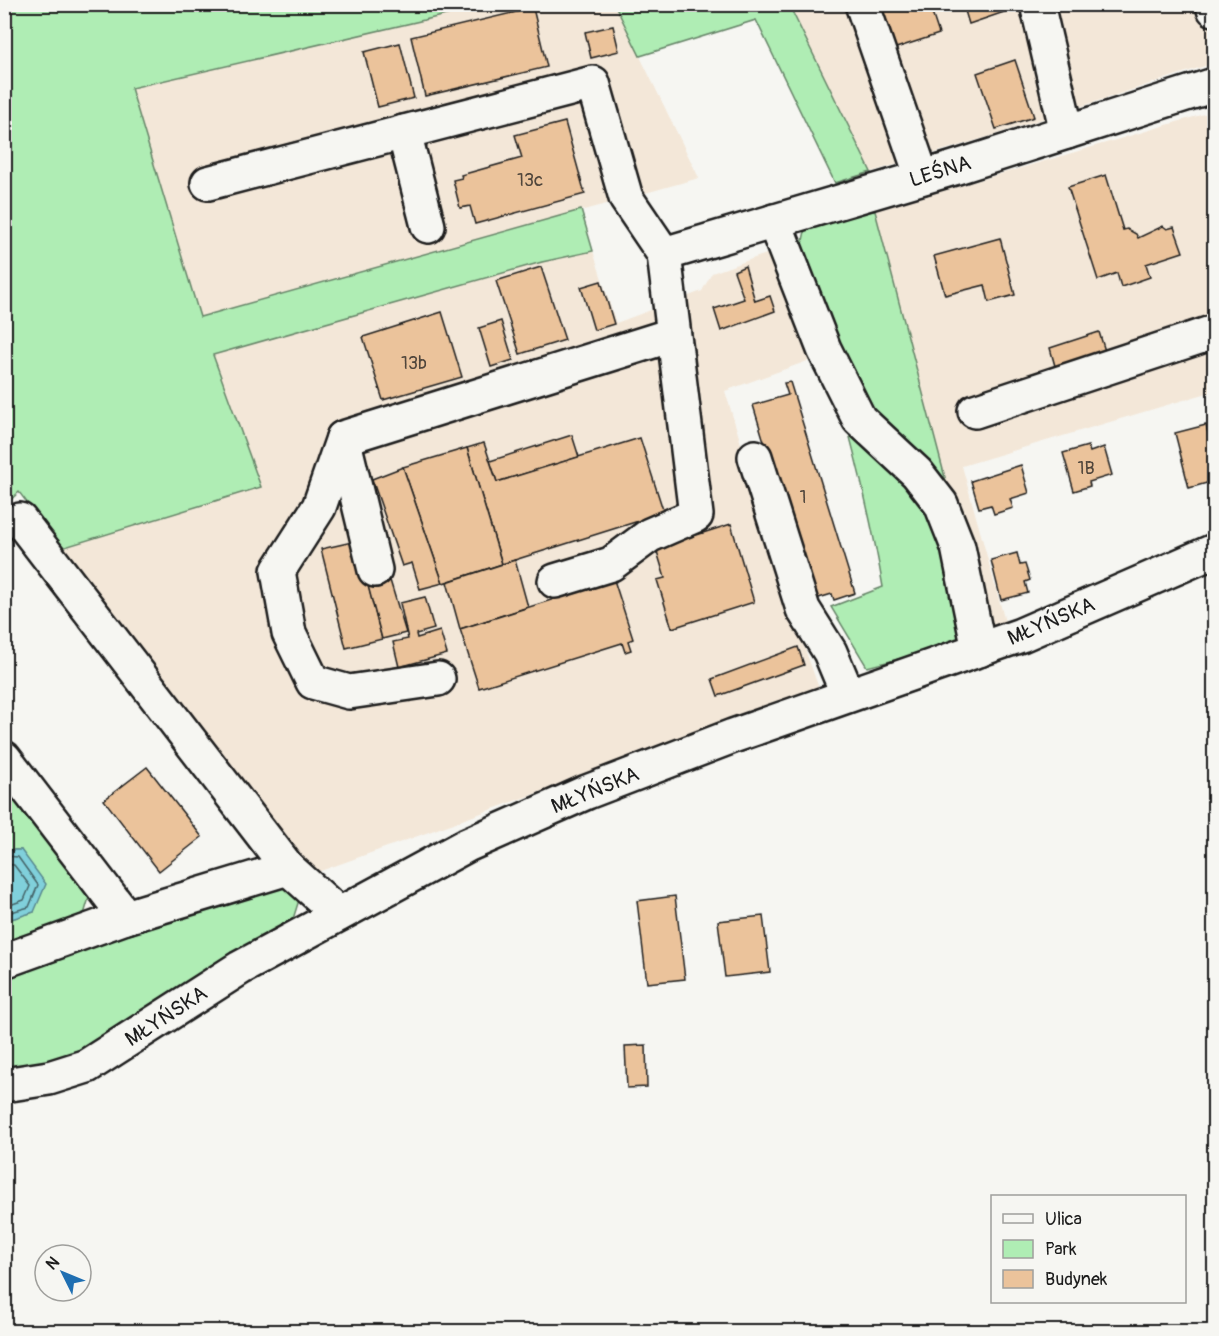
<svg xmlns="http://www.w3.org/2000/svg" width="1219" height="1336" viewBox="0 0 1219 1336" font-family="Pangolin,sans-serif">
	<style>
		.built { fill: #f3e7d8 }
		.green { fill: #afedb4; stroke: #668468; stroke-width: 1.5 }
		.water { fill: #80d0db; stroke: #58888f; stroke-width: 1.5 }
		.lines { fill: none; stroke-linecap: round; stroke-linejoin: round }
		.shore { stroke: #446468; stroke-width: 1.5 }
		.building { fill: #ebc39b; stroke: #1c1c1c; stroke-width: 1.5 }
		.minor-casing { stroke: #1c1c1c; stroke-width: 38 }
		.minor { stroke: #f6f6f2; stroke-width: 33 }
		.labels { text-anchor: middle; stroke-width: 4.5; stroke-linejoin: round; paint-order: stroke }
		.number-label { font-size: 18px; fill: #50463c }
		.street-label { font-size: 21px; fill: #1c1c1c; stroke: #f6f6f2 }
	</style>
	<rect width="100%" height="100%" fill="#f6f6f2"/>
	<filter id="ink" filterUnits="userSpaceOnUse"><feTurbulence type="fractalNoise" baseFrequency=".0167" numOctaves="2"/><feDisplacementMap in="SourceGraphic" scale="12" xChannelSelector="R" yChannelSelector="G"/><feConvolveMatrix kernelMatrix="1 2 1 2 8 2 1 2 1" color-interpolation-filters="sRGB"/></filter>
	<g filter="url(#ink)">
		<g class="built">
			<polygon points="489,5 615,5 699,178 199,318 130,88"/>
			<polygon points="789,5 1214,5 1214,63 991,136 871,172"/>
			<polygon points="1214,111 1214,391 962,466 1006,625 986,633 875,211"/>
			<polygon points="593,251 616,323 702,291 712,273 772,252 813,359 725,391 795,621 820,691 315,873 62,548 261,487 213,355 542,262"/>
		</g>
		<g class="green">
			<polygon points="4,5 489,5 131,88 200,317 581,210 593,251 542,262 213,355 261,487 62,548 19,492 5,505"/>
			<polygon points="615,5 789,5 871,172 835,183 756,20 640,56"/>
			<path d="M875,211L947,485L919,501L936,522L962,615L958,644L867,667L831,607L883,587C864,475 831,367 799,259L805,231L841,214Z"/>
			<polygon points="5,777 91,891 83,918 5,953 4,921 34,912 21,850 5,850"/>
			<polygon points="286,885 299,900 293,919 267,937 67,1057 5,1075 4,972 97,940"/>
		</g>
		<polygon class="water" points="5,850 21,850 46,884 34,912 5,921"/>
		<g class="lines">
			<g class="shore">
				<polyline points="4,856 18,857 38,885 29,907 4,914"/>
				<polyline points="4,864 14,865 30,886 24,900 4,907"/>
			</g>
		</g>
		<g class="building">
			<polygon points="878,4 929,4 939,34 893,49"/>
			<polygon points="963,4 1015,4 1016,8 969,24"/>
			<polygon points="533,8 547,67 425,96 411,37"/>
			<polygon points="613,26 619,51 591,58 585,32"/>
			<polygon points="400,43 414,98 378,107 364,52"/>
			<polygon points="1015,60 1034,117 996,129 977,73"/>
			<polygon points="565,122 585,194 475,224 470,206 460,208 453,180 462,178 461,175 522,158 515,135"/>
			<polygon points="1106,175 1123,230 1127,229 1136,234 1138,238 1163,226 1167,229 1174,227 1183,252 1146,264 1150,277 1121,287 1117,273 1098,280 1068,187"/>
			<polygon points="1000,238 1015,295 989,302 985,285 945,295 934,256"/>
			<polygon points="745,266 755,301 770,296 775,311 721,331 714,309 744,299 734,271"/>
			<polygon points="541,267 565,340 520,354 496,281"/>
			<polygon points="601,281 614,324 594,330 581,287"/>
			<polygon points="442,312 462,377 383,400 363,337"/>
			<polygon points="501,321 513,360 491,367 479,328"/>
			<polygon points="1099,332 1105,351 1055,366 1050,348"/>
			<polygon points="790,382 855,593 834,600 832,594 812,600 753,405 788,395 784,383"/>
			<polygon points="1206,425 1214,457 1214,481 1189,488 1175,433"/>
			<polygon points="572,435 579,457 497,482 490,461"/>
			<polygon points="640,438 664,513 502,564 467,448 484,443 497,482"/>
			<polygon points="1088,446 1090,452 1104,447 1112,475 1089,482 1090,486 1074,491 1063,453"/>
			<polygon points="467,448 502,564 443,583 403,467"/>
			<polygon points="1021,465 1029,493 1010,499 1013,508 994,514 991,505 979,508 971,481"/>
			<polygon points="403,467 443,583 420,589 412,563 402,566 372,479"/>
			<polygon points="731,524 754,602 672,628 657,580 665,578 656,548"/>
			<polygon points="357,541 382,639 346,648 321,549"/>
			<polygon points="1017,553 1020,565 1025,564 1030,580 1025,582 1028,593 1001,600 991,560"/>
			<polygon points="515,560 528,607 460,629 447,582"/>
			<polygon points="389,577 406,633 382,639 367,582"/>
			<polygon points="614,580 633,639 628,641 631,650 625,652 622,643 479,688 460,629"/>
			<polygon points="425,597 434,629 416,634 417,638 440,631 447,654 399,667 393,642 408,639 400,603"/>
			<polygon points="798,647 804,665 718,696 712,679"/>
			<polygon points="147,767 202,837 159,871 104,800"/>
			<polygon points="675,896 685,979 647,983 637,901"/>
			<polygon points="763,916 770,972 725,977 718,921"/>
			<polygon points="646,1045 647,1087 627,1088 625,1046"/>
		</g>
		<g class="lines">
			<g class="minor-casing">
				<g id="minor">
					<polyline points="862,4 922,177"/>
					<polyline points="1037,4 1067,132"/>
					<polyline points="1213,4 1214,9"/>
					<polyline points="404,132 428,226"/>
					<polyline points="208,183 593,83 626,198 664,254 696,515 650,535 611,564 555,581"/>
					<polyline points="774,221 824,349 859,419 917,473 941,504 958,547 979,650"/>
					<polyline points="664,254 954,168 1214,85"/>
					<polyline points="975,411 1214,332"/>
					<polyline points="343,438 319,507 278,571 289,633 313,682 349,692 438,679"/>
					<polyline points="755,457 803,609 830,652 848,695"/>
					<polyline points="20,520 288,868 339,914"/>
					<polyline points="375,570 343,438 672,335"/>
					<polyline points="4,758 126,917"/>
					<polyline points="4,961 126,917 288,868"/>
					<polyline points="4,1085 49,1078 87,1066 240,968 467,845 587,792 733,736 1021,635 1214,551"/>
				</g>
			</g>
			<use href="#minor" class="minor"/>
		</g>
	</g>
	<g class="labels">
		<g class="number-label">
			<text x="530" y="186">13c</text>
			<text x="414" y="369">13b</text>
			<text x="1086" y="474">1B</text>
			<text x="803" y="503">1</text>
		</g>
		<g class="street-label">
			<text transform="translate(940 171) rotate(-17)" y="7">LEŚNA</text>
			<text transform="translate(1051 621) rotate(-23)" y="7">MŁYŃSKA</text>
			<text transform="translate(595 790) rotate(-22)" y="7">MŁYŃSKA</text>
			<text transform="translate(166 1016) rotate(-33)" y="7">MŁYŃSKA</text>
		</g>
	</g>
	<rect width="1219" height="1336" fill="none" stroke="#f6f6f2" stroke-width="24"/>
	<rect x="12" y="12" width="1195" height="1312" fill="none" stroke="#1c1c1c" stroke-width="2" filter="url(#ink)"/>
	<rect x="991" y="1195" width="195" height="108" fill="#f6f6f2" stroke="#9f9f9c" stroke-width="1.5"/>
	<rect x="1003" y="1214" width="30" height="9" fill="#f6f6f2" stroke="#9f9f9c" stroke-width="1.5"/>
	<text x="1045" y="1225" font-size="18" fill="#1c1c1c">Ulica</text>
	<rect x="1003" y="1240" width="30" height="18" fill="#afedb4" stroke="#9f9f9c" stroke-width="1.5"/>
	<text x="1045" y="1255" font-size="18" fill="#1c1c1c">Park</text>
	<rect x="1003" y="1270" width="30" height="18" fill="#ebc39b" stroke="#9f9f9c" stroke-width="1.5"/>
	<text x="1045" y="1285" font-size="18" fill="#1c1c1c">Budynek</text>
	<g transform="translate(63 1273) rotate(313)"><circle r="28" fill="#f6f6f2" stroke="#9f9f9c" stroke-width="1.5"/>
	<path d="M0-4.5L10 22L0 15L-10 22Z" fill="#1f6fb2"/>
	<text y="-9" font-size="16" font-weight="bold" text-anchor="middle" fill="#1c1c1c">N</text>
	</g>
</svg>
